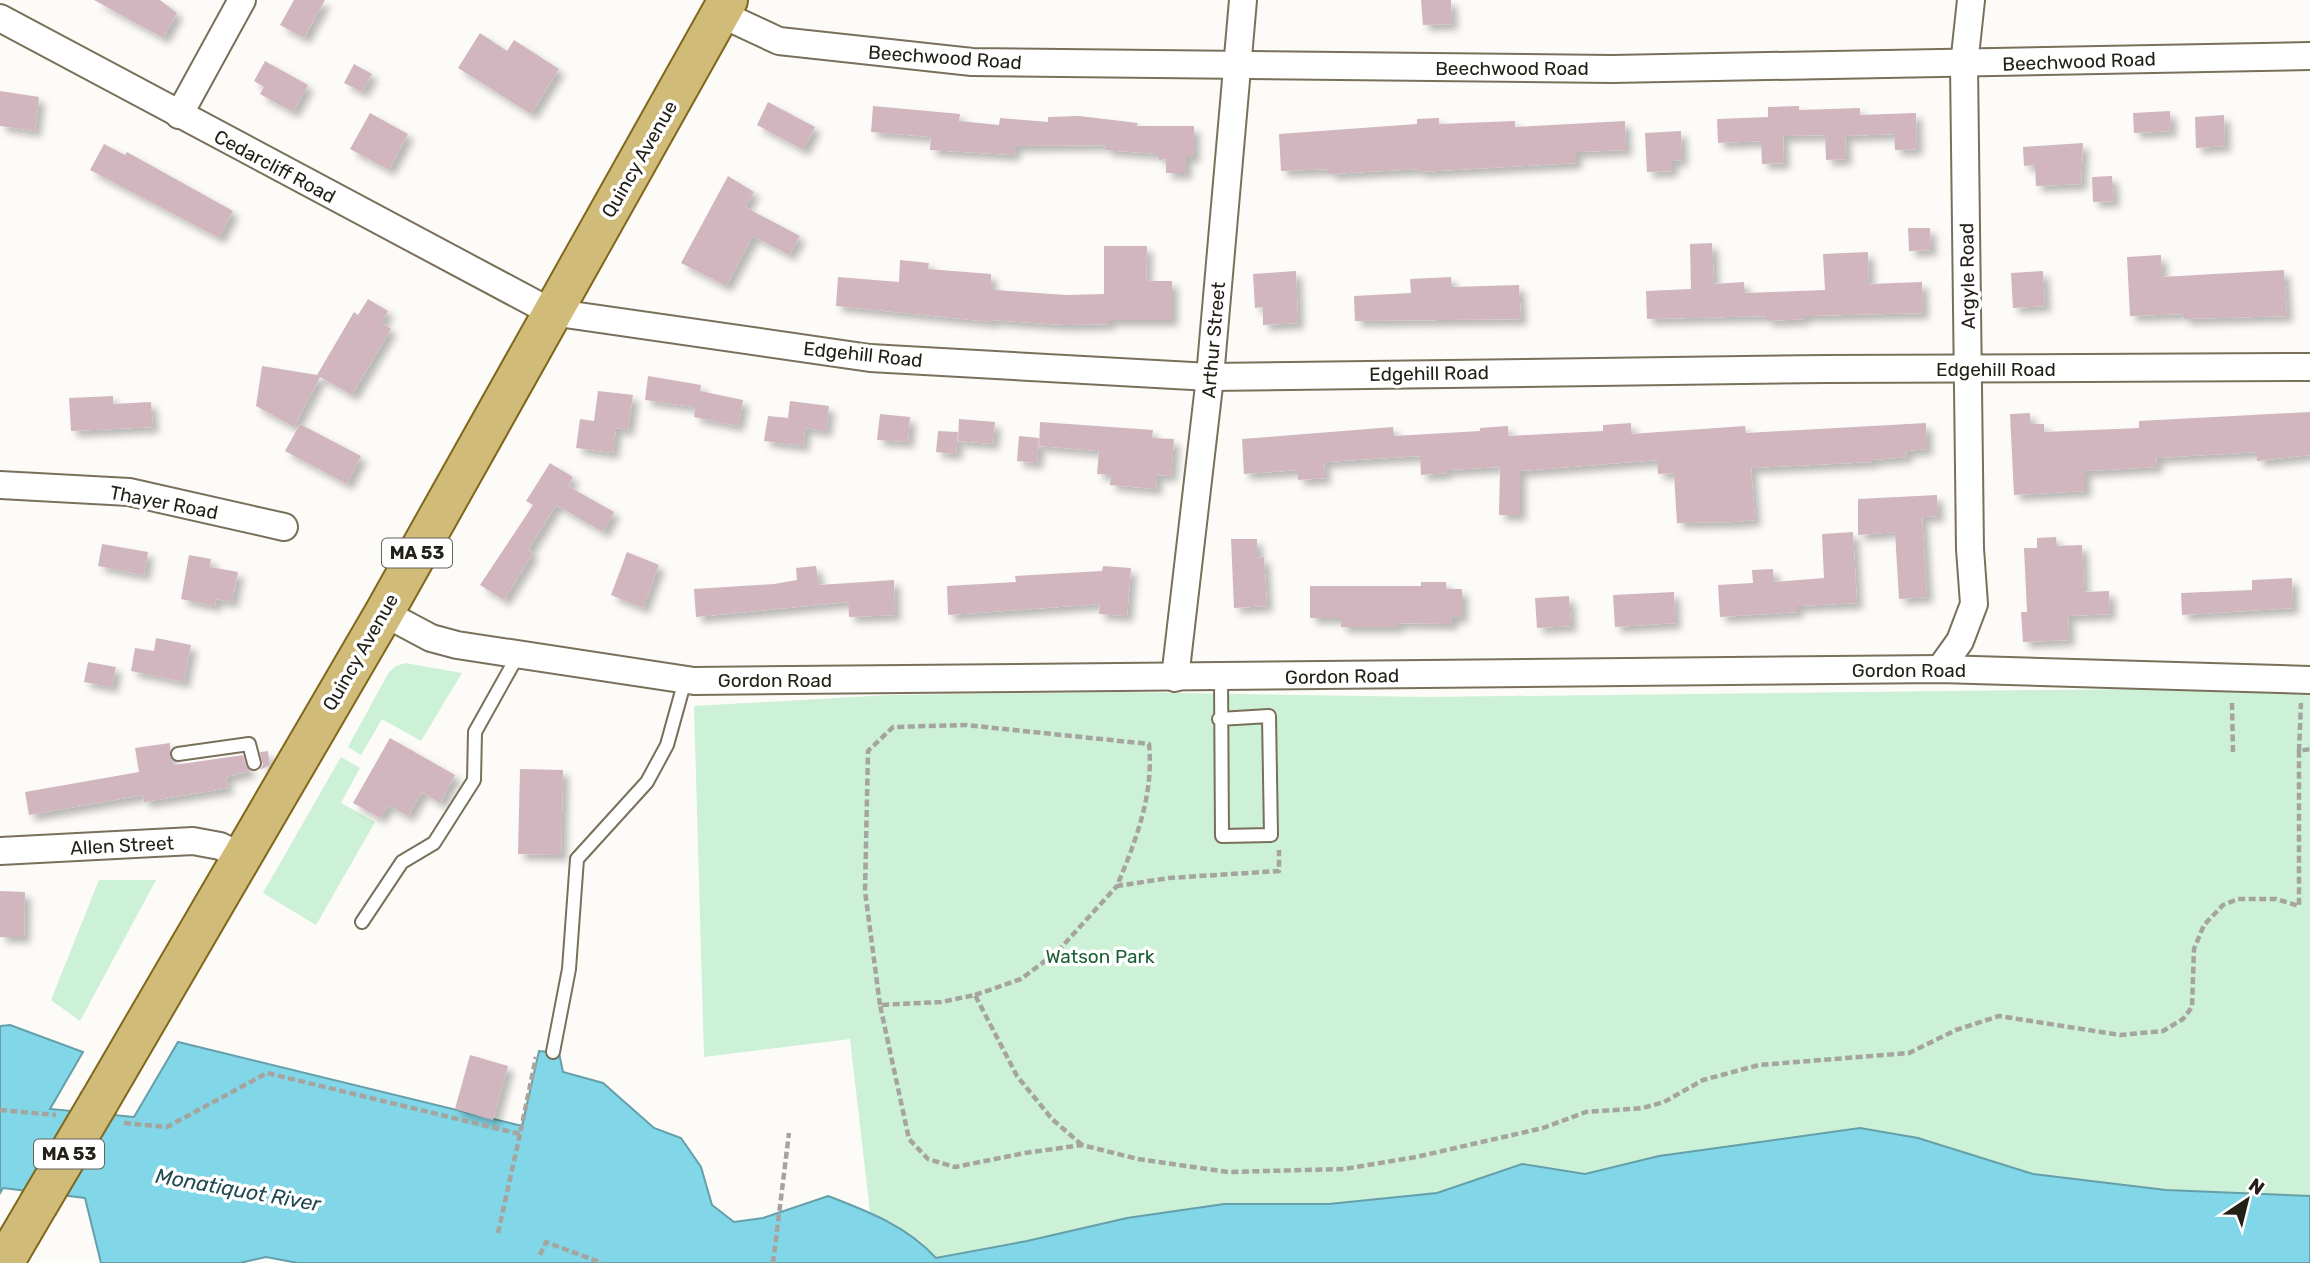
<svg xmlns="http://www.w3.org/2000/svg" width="2310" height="1263" viewBox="0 0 2310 1263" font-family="Rubik,sans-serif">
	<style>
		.green { fill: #ccf1d7 }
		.water { fill: #81d6e7; stroke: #659fa9; stroke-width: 2 }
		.building { fill: #d1b6c0; filter: url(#shadow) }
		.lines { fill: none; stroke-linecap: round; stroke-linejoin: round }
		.service-casing { stroke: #79705b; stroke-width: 16 }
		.minor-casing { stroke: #79705b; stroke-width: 30 }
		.primary-casing { stroke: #81671c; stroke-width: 42 }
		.path { stroke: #a6a49e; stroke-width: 4.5; stroke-dasharray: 7 3.5; stroke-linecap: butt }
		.service { stroke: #fff; stroke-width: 12 }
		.minor { stroke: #fff; stroke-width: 26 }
		.primary { stroke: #d1bb79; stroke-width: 38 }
		.primary-bridge-casing { stroke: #81671c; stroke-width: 42; stroke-linecap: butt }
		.primary-bridge { stroke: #d1bb79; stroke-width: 38 }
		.labels { text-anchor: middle; stroke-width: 7; stroke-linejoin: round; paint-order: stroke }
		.shield { fill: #fff; stroke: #65635d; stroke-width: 2 }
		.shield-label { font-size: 18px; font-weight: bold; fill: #232017 }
		.street-label { font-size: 19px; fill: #232017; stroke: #fff }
		.park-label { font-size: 19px; fill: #1b5e37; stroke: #fff }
		.water-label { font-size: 21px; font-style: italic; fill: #214950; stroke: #fff }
	</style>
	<defs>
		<filter id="shadow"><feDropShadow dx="6" dy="6" stdDeviation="3.5" flood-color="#0004"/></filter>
	</defs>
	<rect width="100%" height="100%" fill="#fdfbf7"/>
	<g class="green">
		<polygon points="405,663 462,673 421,741 382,719 361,755 348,747 389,672 396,666"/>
		<polygon points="2310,687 2310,1196 2166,1190 2033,1174 1918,1138 1860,1128 1659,1156 1585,1174 1522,1164 1437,1193 1329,1204 1224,1204 1127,1218 1027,1241 936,1258 919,1240 870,1212 850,1039 704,1057 694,706 889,695 1121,692 1426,697"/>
		<polygon points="341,757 360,768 341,803 375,822 316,925 263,893"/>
		<polygon points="99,880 156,880 80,1021 51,1000"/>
	</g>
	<path class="water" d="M10,1025L83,1052L50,1109L134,1117L178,1042L522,1126L539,1051L559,1053L563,1072L603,1083L654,1128L681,1138L701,1167L712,1205L734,1222L763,1218L828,1196C867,1211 907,1226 936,1258L1027,1241L1127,1218L1224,1204H1329L1437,1193L1522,1164L1585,1174L1659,1156L1860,1128L1918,1138L2033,1174L2166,1190L2310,1196V1263H298L266,1257L240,1263H101L85,1198L3,1188L0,1193V1026Z"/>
	<g class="building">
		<polygon points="94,0 160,0 177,13 163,38"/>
		<polygon points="294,0 325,0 304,38 280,25"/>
		<polygon points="1421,0 1451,0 1452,24 1423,25"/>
		<polygon points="480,33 507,51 514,40 559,69 531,114 458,68"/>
		<polygon points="265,61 308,85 293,112 260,94 264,87 254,81"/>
		<polygon points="354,64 372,74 362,92 344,83"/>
		<polygon points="0,91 39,97 35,131 0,126"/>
		<polygon points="768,102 815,127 803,150 757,125"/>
		<polygon points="873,106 960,114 959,121 999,125 1000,118 1048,122 1048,117 1079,116 1138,123 1137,126 1194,126 1194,157 1186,157 1186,173 1166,173 1166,159 1159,160 1159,154 1105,150 1106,145 1015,146 1014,155 930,150 931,137 871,132"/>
		<polygon points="1799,106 1799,110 1860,108 1860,115 1916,113 1917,149 1895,150 1894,134 1845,136 1846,159 1826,160 1825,135 1783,136 1784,163 1762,164 1761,141 1718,143 1717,119 1768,117 1768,107"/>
		<polygon points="2170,111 2171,131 2134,133 2133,113"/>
		<polygon points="370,113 408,134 389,170 350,149"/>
		<polygon points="2224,115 2225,146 2196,148 2195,117"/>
		<polygon points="1439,118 1439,124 1515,121 1515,127 1625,121 1626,150 1576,152 1576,163 1419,172 1419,169 1329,174 1329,169 1281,171 1279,134 1417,124 1417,119"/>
		<polygon points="1681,131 1682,160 1672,161 1672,171 1647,172 1645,133"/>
		<polygon points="2083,143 2081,184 2036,186 2035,165 2024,166 2023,147"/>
		<polygon points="104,144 125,155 127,152 233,211 219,238 90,170"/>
		<polygon points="728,176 754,192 745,207 800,236 789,255 753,236 726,286 681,263"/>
		<polygon points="2112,176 2114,201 2093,202 2092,177"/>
		<polygon points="1908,228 1930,228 1931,250 1909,251"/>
		<polygon points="1712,243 1714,284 1744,282 1745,293 1825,290 1823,254 1868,252 1869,284 1922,282 1923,313 1804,316 1804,319 1767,321 1767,316 1647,319 1646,291 1691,289 1690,244"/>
		<polygon points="1104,246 1147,246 1146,281 1172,281 1172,320 1109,320 1109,324 1065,325 992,320 992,322 836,306 838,277 899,282 900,260 929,263 928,269 991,274 991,287 995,290 1066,295 1104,294"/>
		<polygon points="2161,255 2162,277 2284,270 2287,316 2184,319 2183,314 2130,316 2127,257"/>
		<polygon points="1296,271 1298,323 1263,325 1263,307 1255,308 1253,274"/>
		<polygon points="2043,271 2045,306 2013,308 2011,273"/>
		<polygon points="1451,277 1452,287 1519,285 1521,319 1355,321 1354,296 1411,293 1410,279"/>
		<polygon points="368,299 388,311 381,323 391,329 352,395 320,377 294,427 256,406 262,366 317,375 354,312 358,315"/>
		<polygon points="648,376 701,385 700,391 743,400 738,426 694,417 695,407 645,400"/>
		<polygon points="598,391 633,395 628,430 616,428 613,453 576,448 580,419 594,421"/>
		<polygon points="113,396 113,404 151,402 153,427 71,431 69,398"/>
		<polygon points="790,401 829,406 826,431 805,428 803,446 764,441 768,416 788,418"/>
		<polygon points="2310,412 2310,455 2257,461 2257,452 2156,458 2157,467 2085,471 2085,491 2014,495 2010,414 2030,413 2030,424 2044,424 2044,432 2139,428 2139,421"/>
		<polygon points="880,414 910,417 908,442 877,440"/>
		<polygon points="959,419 995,422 993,444 958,441"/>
		<polygon points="1040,422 1153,430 1152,438 1174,439 1171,476 1157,475 1156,489 1110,485 1111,475 1097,474 1099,451 1039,446"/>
		<polygon points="1631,423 1631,434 1745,426 1746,433 1926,423 1927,449 1906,451 1907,457 1872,460 1872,462 1751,468 1755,520 1733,522 1677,523 1674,473 1658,474 1657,460 1520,471 1520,515 1499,515 1500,467 1446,470 1447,473 1421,475 1420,456 1324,462 1325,478 1298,480 1298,470 1244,474 1242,439 1393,427 1394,436 1480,431 1480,428 1508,426 1508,436 1603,431 1603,425"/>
		<polygon points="300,424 361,456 347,484 285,451"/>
		<polygon points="938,431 958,432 956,454 936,452"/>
		<polygon points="1019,436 1039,438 1037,463 1017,461"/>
		<polygon points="550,463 573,477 568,486 614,512 603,532 556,505 528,550 533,553 504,600 480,585 533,505 526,501"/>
		<polygon points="1937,495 1938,516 1922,517 1927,597 1899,599 1895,532 1858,535 1858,499"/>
		<polygon points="1853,532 1857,603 1797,606 1797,612 1720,617 1718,585 1753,583 1752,570 1773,569 1774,582 1824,578 1822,534"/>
		<polygon points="2056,537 2057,546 2082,545 2084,592 2109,591 2110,614 2068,616 2069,640 2023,642 2021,612 2027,612 2024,548 2037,548 2037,538"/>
		<polygon points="1231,539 1257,539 1257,558 1264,557 1267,606 1234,608"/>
		<polygon points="102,544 148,552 144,575 98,566"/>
		<polygon points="627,552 659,565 643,608 611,595"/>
		<polygon points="189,555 211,559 210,567 238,572 232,602 216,599 215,606 181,599"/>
		<polygon points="816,566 819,585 894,580 895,615 849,617 848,602 696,617 694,589 774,584 797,580 796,568"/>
		<polygon points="1103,566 1131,568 1127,616 1099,614 1100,604 948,615 947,586 1016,582 1015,576 1102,571"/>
		<polygon points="2292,578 2293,608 2182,615 2181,593 2252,590 2252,580"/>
		<polygon points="1421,582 1446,582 1446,589 1462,589 1462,617 1452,617 1452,624 1398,623 1398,627 1341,627 1341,618 1310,618 1310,586 1421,586"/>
		<polygon points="1674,592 1675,623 1615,627 1613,595"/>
		<polygon points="1569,596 1571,626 1537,628 1535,598"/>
		<polygon points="156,638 191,645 184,682 131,671 135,648 154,651"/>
		<polygon points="88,662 116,667 112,687 84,682"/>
		<polygon points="390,738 455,775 440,803 422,792 408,816 388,805 380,818 353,803"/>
		<polygon points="170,743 170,756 174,765 243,755 246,766 251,771 226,777 228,788 144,802 143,795 29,815 25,792 139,772 135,748"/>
		<polygon points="268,751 270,765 260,770 263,765 260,752"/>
		<polygon points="520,769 563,770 561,855 518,854"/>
		<polygon points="0,891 25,892 24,937 0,937"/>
		<polygon points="470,1055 508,1066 493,1120 455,1109"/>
	</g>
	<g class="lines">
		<g class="service-casing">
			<g id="service">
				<polyline points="1219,719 1269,716 1271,835 1222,836 1221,677"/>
				<polyline points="178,754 249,744 254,763"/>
				<polyline points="362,922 402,862 434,843 474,780 475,732 518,655"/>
				<polyline points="553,1052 569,969 577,859 647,782 667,745 685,680"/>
			</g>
		</g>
		<g class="minor-casing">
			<g id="minor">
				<polyline points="721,14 779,41 972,62 1612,69 2310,56"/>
				<polyline points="0,18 551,312 870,358 1210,377 1825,369 2310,367"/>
				<polyline points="179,115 242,0"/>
				<polyline points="0,485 129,492 284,527"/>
				<polyline points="384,613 431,638 457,645 694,681 1940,669 2310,680"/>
				<polyline points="1940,669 1960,641 1974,604 1970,549 1964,65 1971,0"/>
				<polyline points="1175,678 1210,377 1243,0"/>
				<polyline points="0,851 193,841 220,846 241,856"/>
			</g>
		</g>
		<g class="primary-casing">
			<g id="primary">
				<polyline points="99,1102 384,613 728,0"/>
				<polyline points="4,1263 38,1205"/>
			</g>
		</g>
		<g class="path">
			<polyline points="2232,703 2233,752"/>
			<polyline points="2299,751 2301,703"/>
			<polyline points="975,995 1021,979 1057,952 1117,886"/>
			<path d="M880,1005L865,891L868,751L893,727L966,725L1149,744C1154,795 1136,840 1117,886L1169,878L1279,871V850"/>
			<polyline points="0,1110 56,1115"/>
			<polyline points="124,1123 167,1127 267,1073 520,1134 536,1057"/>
			<polyline points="1082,1145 1052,1119 1017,1076 975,995 941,1002 880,1005 909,1139 928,1159 955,1167 1025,1153 1082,1145 1138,1159 1228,1172 1344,1169 1416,1157 1543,1128 1586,1112 1643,1108 1664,1102 1703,1080 1759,1065 1909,1053 1956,1030 1999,1016 2120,1035 2163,1031 2183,1019 2192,1007 2194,949 2204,925 2223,905 2238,899 2276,899 2299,906 2299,751 2310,749"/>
			<polyline points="498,1233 520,1134"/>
			<polyline points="540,1255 546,1242 602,1263"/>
			<polyline points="773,1263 789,1133"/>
		</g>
		<use href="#service" class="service"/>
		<use href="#minor" class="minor"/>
		<use href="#primary" class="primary"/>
		<g class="primary-bridge-casing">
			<polyline id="primary-bridge" points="38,1205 99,1102"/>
		</g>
		<use href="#primary-bridge" class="primary-bridge"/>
	</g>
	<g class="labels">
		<g class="shield">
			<rect x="382" y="538.5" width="70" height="29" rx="5"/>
			<rect x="34" y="1139.5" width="70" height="29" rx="5"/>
		</g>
		<g class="shield-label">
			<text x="417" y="559">MA 53</text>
			<text x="69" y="1160">MA 53</text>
		</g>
		<g class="street-label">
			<text transform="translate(945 57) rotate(4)" y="7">Beechwood Road</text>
			<text transform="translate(2079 61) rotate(-2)" y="7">Beechwood Road</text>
			<text x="1512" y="75">Beechwood Road</text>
			<text transform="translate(639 159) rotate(-60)" y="7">Quincy Avenue</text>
			<text transform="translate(275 166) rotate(28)" y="7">Cedarcliff Road</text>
			<text transform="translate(1967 276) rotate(-91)" y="7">Argyle Road</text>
			<text transform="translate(1213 340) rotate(-85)" y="7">Arthur Street</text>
			<text transform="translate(863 354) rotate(6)" y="7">Edgehill Road</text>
			<text x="1996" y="376">Edgehill Road</text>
			<text transform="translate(1429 373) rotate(-1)" y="7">Edgehill Road</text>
			<text transform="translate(164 502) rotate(11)" y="7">Thayer Road</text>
			<text transform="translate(360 652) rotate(-60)" y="7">Quincy Avenue</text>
			<text x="1909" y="677">Gordon Road</text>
			<text transform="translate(1342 676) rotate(-1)" y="7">Gordon Road</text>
			<text x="775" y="687">Gordon Road</text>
			<text transform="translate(122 845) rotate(-3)" y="7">Allen Street</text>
		</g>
		<g class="park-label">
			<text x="1100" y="963">Watson Park</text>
		</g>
		<g class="water-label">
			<text transform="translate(238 1190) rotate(10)" y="7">Monatiquot River</text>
		</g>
	</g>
	<g transform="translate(2247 1200) rotate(35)" stroke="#ffffff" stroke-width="5" paint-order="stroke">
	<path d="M0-5L12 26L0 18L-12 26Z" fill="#232017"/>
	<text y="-10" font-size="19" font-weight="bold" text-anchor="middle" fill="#232017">N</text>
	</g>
</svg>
